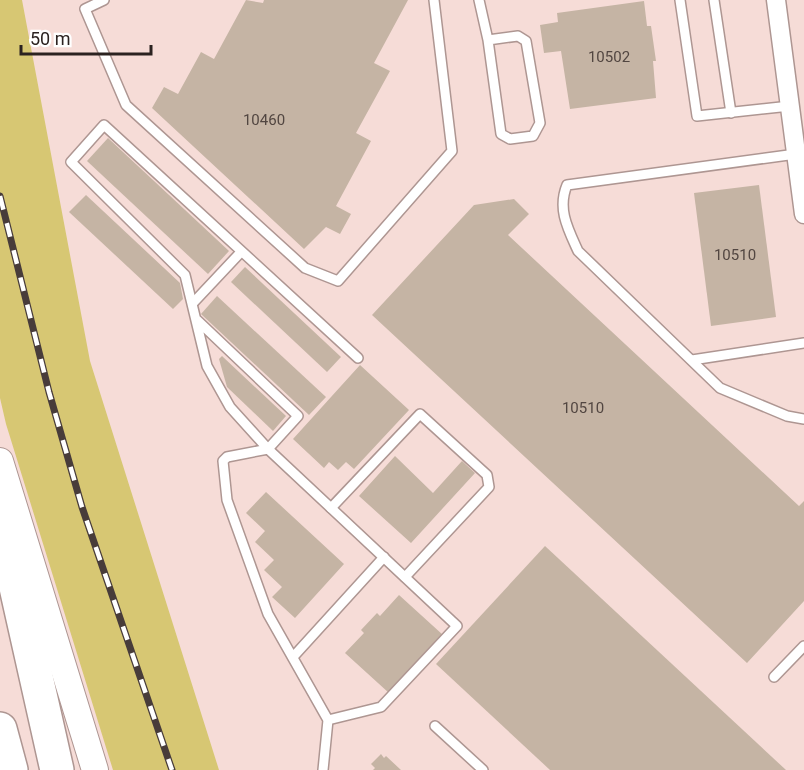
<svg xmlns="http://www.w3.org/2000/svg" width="804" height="770" viewBox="0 0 804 770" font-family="Roboto,sans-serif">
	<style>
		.green { fill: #d7c773 }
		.building { fill: #c5b4a4 }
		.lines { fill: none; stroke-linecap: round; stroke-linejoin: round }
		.lane-casing { stroke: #ae9692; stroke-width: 12 }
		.street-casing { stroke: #ae9692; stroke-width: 21 }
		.secondary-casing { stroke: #ae9692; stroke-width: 28 }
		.highway-casing { stroke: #ae9692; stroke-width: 36 }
		.lane { stroke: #fff; stroke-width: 9 }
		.street { stroke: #fff; stroke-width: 18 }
		.secondary { stroke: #fff; stroke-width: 26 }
		.highway { stroke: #fff; stroke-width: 33 }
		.rail-casing { stroke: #483c3a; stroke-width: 7 }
		.rail { stroke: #fff; stroke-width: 4.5; stroke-dasharray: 14; stroke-linecap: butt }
		.labels { text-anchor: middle; stroke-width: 5; stroke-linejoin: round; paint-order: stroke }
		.number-label { font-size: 15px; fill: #524641 }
	</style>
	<rect width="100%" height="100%" fill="#f6dcd7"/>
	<polygon class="green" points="0,0 22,0 90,361 219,770 113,770 6,424 0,398"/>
	<g class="building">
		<polygon points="246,0 263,3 264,0 408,0 374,63 390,71 356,133 371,141 336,206 351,214 340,234 326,227 304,249 152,108 164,87 178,94 201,52 214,59"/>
		<polygon points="644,1 647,26 651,26 656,61 653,61 656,98 570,109 561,51 544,53 540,25 558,22 557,13"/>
		<polygon points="108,138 229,251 208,274 87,161"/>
		<polygon points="759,185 776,317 711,326 694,193"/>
		<polygon points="86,195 180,283 183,299 173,309 69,212"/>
		<polygon points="514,199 529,214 508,235 799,506 804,501 804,601 747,663 372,315 474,205"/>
		<polygon points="245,267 341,357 327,372 231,282"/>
		<polygon points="217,296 326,397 309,415 201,314"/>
		<polygon points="222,356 286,416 273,431 227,387 219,359"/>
		<polygon points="360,365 409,410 354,469 346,462 338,470 329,462 324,468 293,439"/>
		<polygon points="395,456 433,493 462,461 475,473 411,543 359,496"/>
		<polygon points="266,492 344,564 295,618 272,597 282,587 264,570 274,560 255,542 265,531 246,513"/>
		<polygon points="545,546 786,770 550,770 436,664"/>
		<polygon points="399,595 443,635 389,693 345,653 364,633 361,630 377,613 380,616"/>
		<polygon points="381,754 384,758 386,756 401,770 373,770 375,768 371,764"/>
	</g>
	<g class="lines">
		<g class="lane-casing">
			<g id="lane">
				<polyline points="104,0 85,9 126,105 305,268 338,281 452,151 434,0"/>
				<polyline points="479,0 488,40 501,134 510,139 533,136 540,123 526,41 518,36 488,40"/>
				<polyline points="680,0 697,116 790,106"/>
				<polyline points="714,0 731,113"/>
				<path d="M796,154L567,185C557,209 568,229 578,251L720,388L787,416L804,419"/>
				<polyline points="193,303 241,252"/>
				<polyline points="197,320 298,416 268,449 230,407 207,366 185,275 71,162 104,125 358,358"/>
				<polyline points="692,360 804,343"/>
				<polyline points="331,508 420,414 487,475 489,487 405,577"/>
				<polyline points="293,657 384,557"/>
				<polyline points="774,677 804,646"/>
				<polyline points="435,726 483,770"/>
				<polyline points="323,770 328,720 268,614 227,500 223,461 227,457 268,449 457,626 381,707 328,720"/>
			</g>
		</g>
		<g class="street-casing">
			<polyline id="street" points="776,0 804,214"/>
		</g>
		<g class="secondary-casing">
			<polyline id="secondary" points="0,461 95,770"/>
		</g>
		<g class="highway-casing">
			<g id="highway">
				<polyline points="0,516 57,770"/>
				<polyline points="0,729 11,770"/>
			</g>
		</g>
		<use href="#lane" class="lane"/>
		<use href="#street" class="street"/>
		<use href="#secondary" class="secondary"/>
		<use href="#highway" class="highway"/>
		<g class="rail-casing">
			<polyline id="rail" points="0,196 49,392 82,507 172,770"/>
		</g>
		<use href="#rail" class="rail"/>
	</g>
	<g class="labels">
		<g class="number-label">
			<text x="609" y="62">10502</text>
			<text x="264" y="125">10460</text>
			<text x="735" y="260">10510</text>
			<text x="583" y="413">10510</text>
		</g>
	</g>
	<path d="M21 45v9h130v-9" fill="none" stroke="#2b2220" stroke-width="3"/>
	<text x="30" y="45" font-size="18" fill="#2b2220" stroke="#ffffff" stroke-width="4.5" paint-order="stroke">50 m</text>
</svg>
